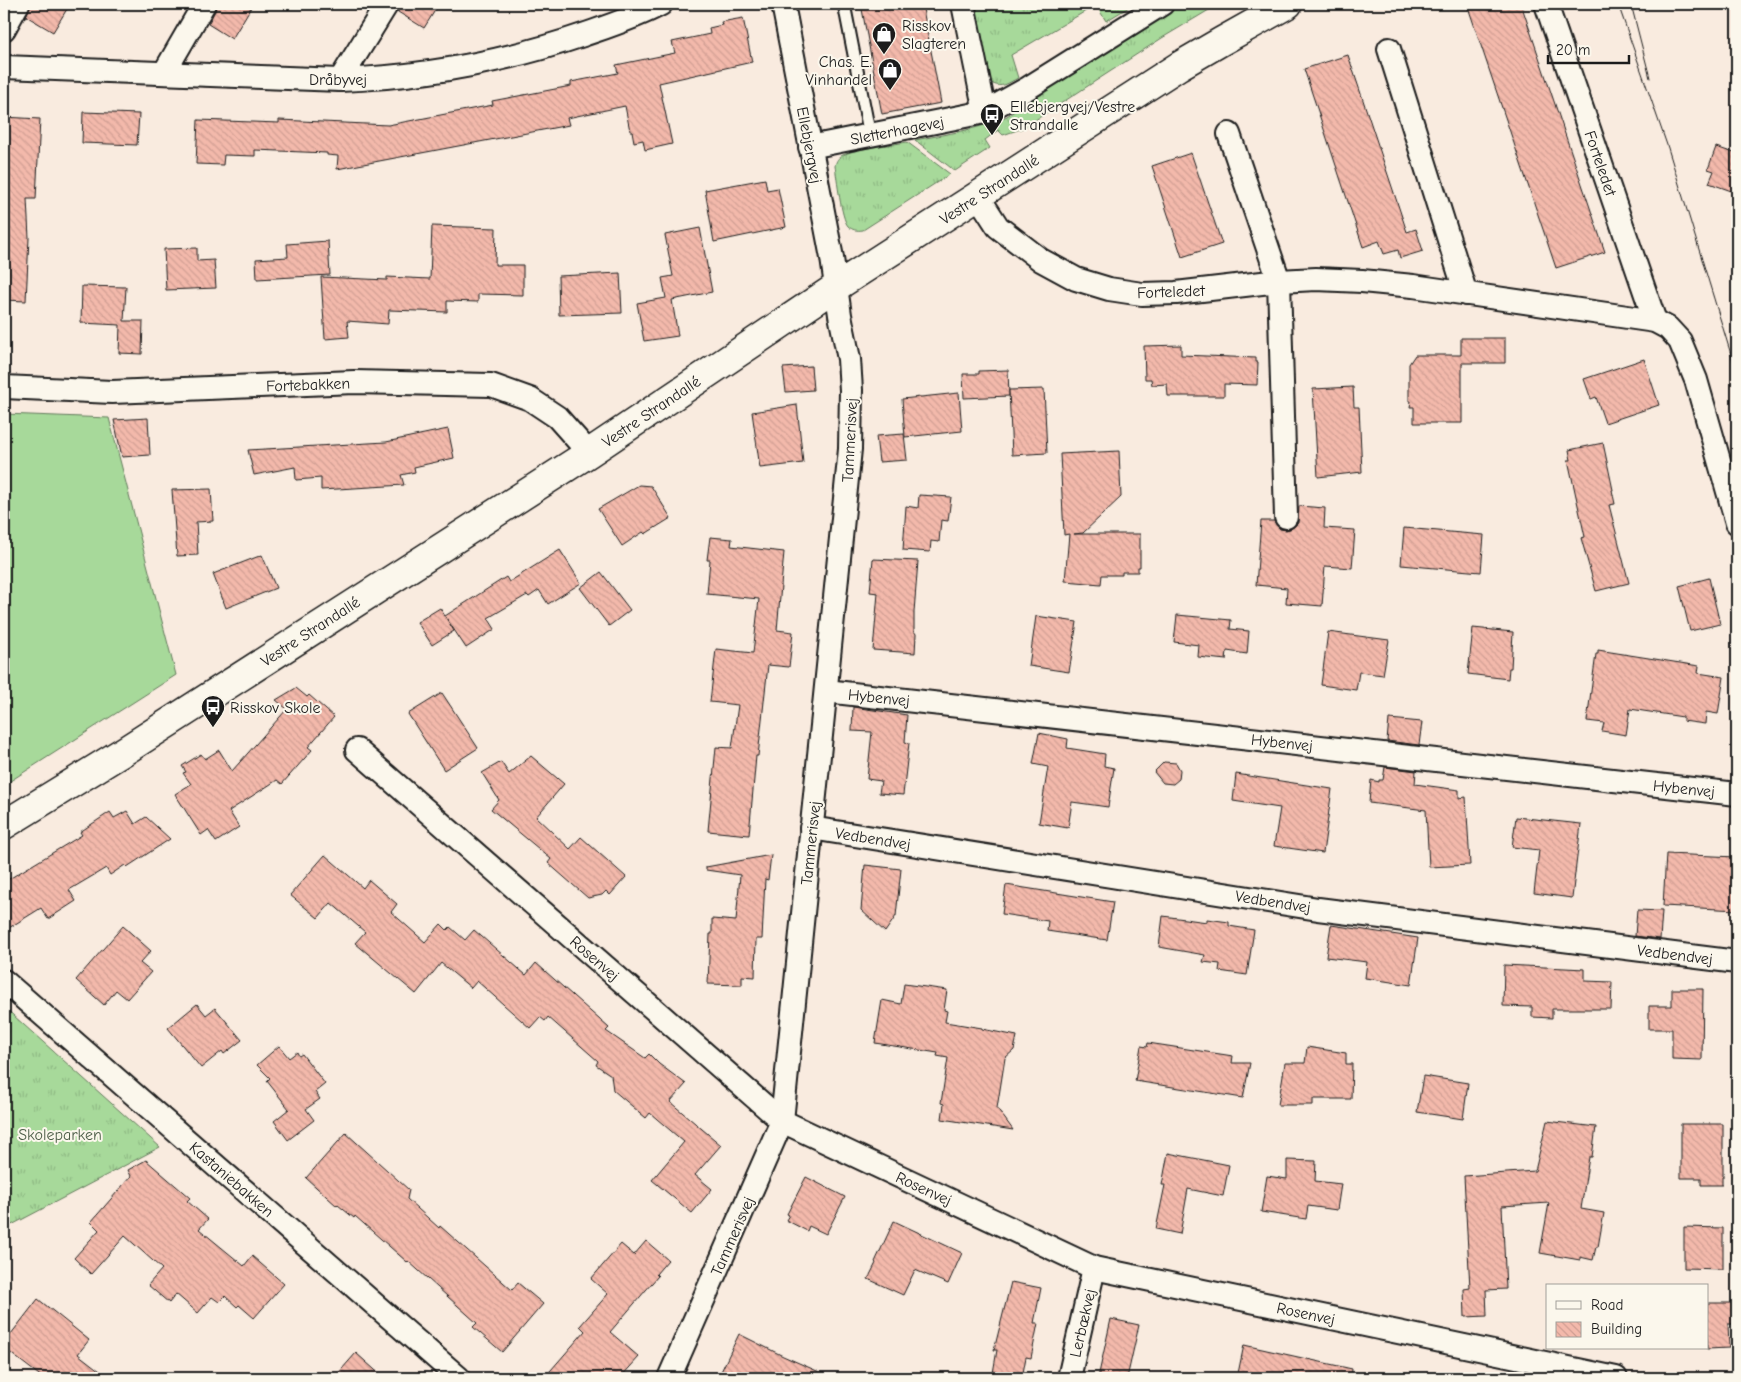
<svg xmlns="http://www.w3.org/2000/svg" width="1741" height="1382" viewBox="0 0 1741 1382" font-family="'Comic Neue',sans-serif">
	<style>
		.grass { fill: url(#grass-tufts); stroke: #627a5b }
		.pitch { fill: #a7d99a; stroke: #627a5b }
		.building { fill: url(#building-back-hatch); stroke: #1c1c1c }
		.lines { fill: none; stroke-linecap: round; stroke-linejoin: round }
		.lane-casing { stroke: #1c1c1c; stroke-width: 15 }
		.street-casing { stroke: #1c1c1c; stroke-width: 26 }
		.secondary-casing { stroke: #1c1c1c; stroke-width: 31 }
		.lane { stroke: #fbf7ec; stroke-width: 11 }
		.street { stroke: #fbf7ec; stroke-width: 22 }
		.secondary { stroke: #fbf7ec; stroke-width: 28 }
		.tram { stroke: #1c1c1c; stroke-width: 1 }
		.labels { text-anchor: middle; stroke-width: 4; stroke-linejoin: round; paint-order: stroke }
		.poi-label { font-size: 16px; fill: #1c1c1c; stroke: #fbf7ec; text-anchor: start }
		.street-label { font-size: 16px; fill: #1c1c1c; stroke: #fbf7ec }
		.park-label { font-size: 16px; fill: #4d5e48; stroke: #fbf7ec }
	</style>
	<defs>
		<pattern id="grass-tufts" width="24" height="20" patternUnits="userSpaceOnUse" patternTransform="scale(1.25)"><rect width="24" height="20" fill="#a7d99a"/><path d="M3 7l-1-3M5 7V3M7 7l1-3M15 17l-1-3M17 17v-4M19 17l1-3" fill="none" stroke="#8fba84"/></pattern>
		<pattern id="building-back-hatch" width="6" height="6" patternUnits="userSpaceOnUse" patternTransform="scale(1.25)"><rect width="6" height="6" fill="#f3b9ab"/><path d="M-1 5l2 2M0 0l6 6M5-1l2 2" fill="none" stroke="#d09e93"/></pattern>
	</defs>
	<rect width="100%" height="100%" fill="#f9ebdf"/>
	<filter id="ink" filterUnits="userSpaceOnUse"><feTurbulence type="fractalNoise" baseFrequency=".02" numOctaves="2"/><feDisplacementMap in="SourceGraphic" scale="10" xChannelSelector="R" yChannelSelector="G"/><feConvolveMatrix kernelMatrix="1 2 1 2 8 2 1 2 1" color-interpolation-filters="sRGB"/></filter>
	<g filter="url(#ink)">
		<g class="grass">
			<path d="M975,4H1134L1106,21L1096,5L1011,55L1018,78C1008,83 1002,89 991,83Z"/>
			<path d="M1183,4H1219L1162,38L1023,128L1003,135L998,130L985,140L990,148L955,171L915,140C946,134 979,130 1007,116L1152,22Z"/>
			<path d="M907,142L950,174L863,230C857,231 852,230 848,226C841,218 837,178 835,166C836,162 837,159 841,156C855,148 890,145 907,142Z"/>
			<polygon points="4,1007 160,1147 4,1229"/>
		</g>
		<polygon class="pitch" points="4,414 109,418 176,675 4,785"/>
		<g class="building">
			<polygon points="31,4 70,4 53,32 26,16"/>
			<polygon points="217,4 253,4 232,39 208,24 215,11"/>
			<polygon points="400,4 439,4 424,28 398,12"/>
			<polygon points="861,4 922,4 941,103 882,114"/>
			<polygon points="1467,4 1521,4 1605,252 1556,268"/>
			<polygon points="743,18 752,62 659,83 672,144 645,150 643,140 634,142 632,131 630,131 625,106 567,118 569,125 337,169 338,156 327,155 327,153 255,150 255,156 224,155 223,165 196,164 198,120 279,123 279,120 388,125 493,105 492,101 571,86 571,82 618,73 616,65 675,53 672,42 710,34 709,28 722,25 721,22"/>
			<polygon points="1348,55 1407,232 1416,229 1423,251 1400,258 1398,250 1384,254 1379,241 1363,247 1304,69"/>
			<polygon points="83,112 139,114 137,145 82,143"/>
			<polygon points="4,117 40,119 36,199 27,199 29,238 26,301 4,300"/>
			<polygon points="1716,147 1737,154 1737,193 1709,183 1714,171 1708,169"/>
			<polygon points="1191,153 1222,244 1182,257 1152,166"/>
			<polygon points="765,179 767,190 778,188 786,227 714,242 705,190"/>
			<polygon points="432,226 496,228 495,265 523,265 523,295 478,294 478,302 447,301 447,312 389,310 388,324 347,321 349,337 325,339 321,277 387,280 387,277 430,279"/>
			<polygon points="700,228 712,292 672,300 678,336 644,341 637,303 666,298 662,278 673,276 665,235"/>
			<polygon points="328,241 330,275 257,279 256,259 288,257 287,244"/>
			<polygon points="197,248 197,261 214,260 216,288 166,290 164,249"/>
			<polygon points="620,273 622,313 559,315 558,276"/>
			<polygon points="82,286 126,287 124,321 143,321 142,354 119,353 120,325 81,323"/>
			<polygon points="1461,338 1505,338 1505,363 1462,363 1462,423 1414,423 1414,407 1410,407 1411,401 1409,401 1409,364 1415,355 1461,355"/>
			<polygon points="1181,345 1181,355 1256,358 1256,362 1258,362 1257,385 1224,384 1224,396 1168,396 1167,384 1152,385 1151,379 1145,379 1144,346"/>
			<polygon points="1644,359 1659,405 1605,423 1596,397 1591,399 1584,379"/>
			<polygon points="811,366 813,390 786,392 783,368"/>
			<polygon points="1008,370 1009,396 964,398 963,374 979,374 979,371"/>
			<polygon points="1353,387 1354,407 1359,407 1362,472 1318,477 1313,389"/>
			<polygon points="1044,389 1047,453 1012,455 1009,390"/>
			<polygon points="959,393 962,431 905,437 902,399"/>
			<polygon points="797,405 803,463 760,468 752,412"/>
			<polygon points="148,418 150,455 122,457 114,420"/>
			<polygon points="448,429 454,458 414,467 415,472 401,475 404,485 321,490 321,478 296,480 295,467 254,475 248,450 386,442"/>
			<polygon points="904,434 907,460 879,462 876,436"/>
			<polygon points="1603,443 1613,490 1612,490 1615,504 1609,505 1629,583 1596,591 1581,538 1585,537 1568,460 1571,460 1569,450"/>
			<polygon points="1119,451 1121,497 1083,533 1074,534 1140,534 1140,567 1138,567 1138,572 1122,572 1122,575 1102,575 1101,584 1065,581 1069,534 1064,535 1060,454"/>
			<polygon points="639,485 651,486 671,518 645,534 643,532 622,546 598,509"/>
			<polygon points="211,489 213,521 196,522 198,555 177,556 172,490"/>
			<polygon points="919,495 951,497 948,521 941,520 939,542 931,541 930,552 903,550 906,506 918,508"/>
			<polygon points="1299,506 1325,508 1324,528 1355,530 1352,568 1325,566 1322,606 1286,603 1287,588 1256,585 1261,521 1274,521 1280,529 1286,530 1292,528 1298,523"/>
			<polygon points="1404,528 1484,535 1481,572 1401,565"/>
			<polygon points="710,537 732,539 731,546 784,552 777,630 793,632 789,667 768,665 758,756 756,756 749,835 708,831 716,747 732,748 738,705 710,702 716,649 753,653 759,599 707,594 710,560 707,560"/>
			<polygon points="560,550 581,583 548,604 539,590 529,597 527,595 488,618 495,629 466,648 445,616 506,577 509,582"/>
			<polygon points="262,555 276,588 226,608 213,574"/>
			<polygon points="873,559 918,561 914,612 914,631 916,634 915,653 873,650 878,593 870,592"/>
			<polygon points="601,572 630,610 609,626 580,588"/>
			<polygon points="1709,578 1720,624 1690,631 1679,586"/>
			<polygon points="440,608 454,631 432,645 417,622"/>
			<polygon points="1177,615 1231,620 1230,629 1249,631 1247,654 1227,651 1226,660 1198,657 1199,645 1174,642"/>
			<polygon points="1036,616 1077,622 1069,672 1029,666"/>
			<polygon points="1473,628 1513,632 1511,668 1509,668 1508,679 1468,674"/>
			<polygon points="1328,632 1389,640 1383,675 1359,672 1356,690 1321,685"/>
			<polygon points="1598,650 1699,666 1698,673 1724,677 1718,714 1706,712 1705,724 1683,721 1683,717 1630,709 1626,735 1602,731 1604,723 1587,721 1596,654 1598,654"/>
			<polygon points="296,688 307,697 309,695 334,717 308,747 312,750 282,784 277,780 229,811 239,827 216,842 208,830 201,835 175,794 191,784 183,773 186,772 182,766 201,754 205,759 219,750 232,771 287,709 276,700"/>
			<polygon points="442,693 478,748 444,770 408,714"/>
			<polygon points="853,707 907,715 905,742 909,743 903,795 879,793 881,781 867,779 872,732 852,731"/>
			<polygon points="1389,719 1422,722 1419,745 1387,741"/>
			<polygon points="1039,733 1068,739 1067,748 1105,754 1104,766 1114,768 1108,807 1072,802 1068,828 1039,823 1048,767 1033,764"/>
			<polygon points="531,756 564,784 536,817 570,849 581,837 626,877 610,895 606,891 602,895 588,898 548,863 551,859 491,809 499,800 482,773 501,762 509,774"/>
			<polygon points="1164,762 1176,763 1180,770 1179,779 1173,784 1163,783 1154,772"/>
			<polygon points="1385,767 1416,771 1415,784 1459,790 1459,798 1466,797 1470,865 1429,867 1426,810 1369,803 1371,780 1379,782 1379,780 1383,780"/>
			<polygon points="1236,774 1332,789 1323,853 1274,846 1280,808 1233,801"/>
			<polygon points="127,811 135,824 146,817 170,839 127,867 125,865 110,875 106,868 69,890 76,901 48,919 41,908 4,931 4,882 82,835 80,832 110,812 114,818"/>
			<polygon points="1516,817 1581,824 1572,898 1534,893 1539,850 1512,847"/>
			<polygon points="1666,854 1737,857 1737,910 1663,906"/>
			<polygon points="325,855 363,888 369,880 397,904 391,912 425,942 441,924 447,930 450,927 465,940 474,930 526,975 536,963 609,1028 606,1031 645,1058 649,1054 659,1064 686,1084 670,1102 721,1145 695,1175 712,1189 692,1213 652,1180 684,1142 650,1113 646,1118 613,1090 611,1075 596,1065 598,1061 548,1017 545,1021 540,1017 530,1028 477,981 471,988 441,963 416,994 355,943 365,932 331,903 318,918 290,895"/>
			<polygon points="771,855 768,880 765,879 762,939 756,939 755,977 742,976 742,985 708,984 710,934 712,934 712,919 736,921 740,875 706,870 706,867"/>
			<polygon points="865,865 901,869 896,916 885,932 861,910"/>
			<polygon points="1006,885 1113,902 1107,940 1047,931 1048,921 1002,914"/>
			<polygon points="1637,910 1662,911 1660,939 1635,936"/>
			<polygon points="1163,916 1207,922 1207,919 1229,922 1229,926 1254,930 1247,975 1219,971 1220,964 1203,962 1205,955 1159,947"/>
			<polygon points="1331,925 1418,938 1411,985 1365,978 1367,962 1326,957"/>
			<polygon points="123,926 151,951 140,963 151,972 127,999 116,990 104,1005 76,980"/>
			<polygon points="1504,965 1585,969 1585,981 1612,982 1611,1009 1552,1009 1552,1018 1532,1017 1532,1007 1503,1006"/>
			<polygon points="904,984 947,990 944,1010 947,1011 945,1022 982,1028 982,1029 1017,1036 1014,1050 1005,1058 997,1108 1013,1130 942,1119 944,1104 941,1103 948,1058 937,1056 938,1053 875,1043 882,1000 901,1004"/>
			<polygon points="1672,989 1703,989 1702,1060 1672,1059 1672,1029 1649,1029 1649,1006 1672,1006"/>
			<polygon points="197,1004 206,1015 215,1008 242,1040 224,1054 222,1051 201,1068 168,1028"/>
			<polygon points="1148,1043 1233,1056 1232,1063 1250,1063 1243,1098 1135,1081 1141,1046 1147,1047"/>
			<polygon points="279,1046 289,1058 297,1052 299,1056 302,1054 325,1084 315,1092 320,1099 306,1109 314,1120 288,1140 274,1121 289,1109 267,1081 270,1078 257,1065"/>
			<polygon points="1307,1047 1346,1053 1346,1064 1352,1064 1351,1099 1313,1099 1313,1105 1278,1105 1285,1063 1305,1063"/>
			<polygon points="1423,1076 1468,1083 1463,1119 1417,1112"/>
			<polygon points="1547,1121 1596,1127 1592,1157 1589,1157 1581,1209 1604,1213 1598,1247 1596,1247 1593,1260 1580,1257 1580,1260 1540,1253 1549,1203 1502,1206 1506,1289 1486,1290 1487,1316 1465,1317 1464,1289 1470,1288 1464,1176 1535,1171"/>
			<polygon points="1681,1124 1723,1124 1723,1177 1722,1177 1722,1185 1701,1185 1701,1178 1681,1178"/>
			<polygon points="346,1133 409,1190 407,1199 439,1228 440,1226 512,1290 518,1283 543,1304 502,1352 473,1327 477,1323 408,1261 407,1262 355,1216 354,1218 338,1205 337,1206 306,1178"/>
			<polygon points="1168,1153 1229,1165 1223,1196 1188,1189 1180,1234 1156,1229 1165,1185 1162,1185"/>
			<polygon points="146,1160 190,1198 187,1201 208,1219 199,1229 244,1266 252,1256 284,1284 254,1318 239,1305 237,1307 225,1296 219,1302 212,1297 198,1313 176,1294 169,1303 148,1285 162,1269 125,1236 91,1274 74,1258 99,1230 91,1222 131,1176 128,1170"/>
			<polygon points="1287,1160 1316,1161 1315,1181 1341,1184 1337,1210 1308,1206 1306,1219 1261,1212 1267,1176 1287,1179"/>
			<polygon points="806,1177 845,1197 826,1234 809,1226 807,1231 786,1220 789,1215 787,1214"/>
			<polygon points="894,1221 962,1253 948,1284 915,1270 903,1295 868,1279 876,1263 875,1262"/>
			<polygon points="1684,1227 1723,1228 1723,1269 1684,1268"/>
			<polygon points="646,1241 668,1260 656,1274 658,1276 610,1332 639,1357 620,1378 544,1378 585,1331 580,1326 608,1294 591,1279 621,1244 634,1255"/>
			<polygon points="1011,1282 1041,1288 1034,1323 1038,1323 1031,1358 1026,1357 1022,1378 993,1373 997,1350 994,1350"/>
			<polygon points="38,1299 89,1340 78,1354 109,1378 43,1378 4,1348 4,1343"/>
			<polygon points="1707,1303 1732,1303 1733,1324 1728,1324 1729,1348 1707,1349"/>
			<polygon points="1111,1319 1139,1325 1127,1378 1098,1378"/>
			<polygon points="739,1334 783,1356 833,1378 718,1378"/>
			<polygon points="1244,1345 1352,1369 1351,1378 1237,1378"/>
			<polygon points="356,1353 384,1378 334,1378"/>
		</g>
		<g class="lines">
			<g class="lane-casing">
				<polyline id="lane" points="844,4 870,136"/>
			</g>
			<g class="street-casing">
				<g id="street">
					<polyline points="963,4 985,112"/>
					<polyline points="1546,4 1655,321"/>
					<polyline points="4,29 18,4"/>
					<polyline points="1389,49 1466,294"/>
					<path d="M4,67L340,80C424,77 504,62 583,35C609,26 637,17 661,4"/>
					<polyline points="164,73 204,4"/>
					<polyline points="340,80 387,4"/>
					<polyline points="1229,134 1279,281 1286,517"/>
					<polyline points="810,147 985,112 1028,88 1162,4"/>
					<polyline points="978,196 998,227 1041,260 1076,279 1109,289 1142,294 1176,293 1279,281 1316,279 1362,281 1413,286 1655,321 1668,328 1680,341 1696,380 1737,523"/>
					<polyline points="4,387 112,392 354,382 491,385 530,399 557,417 589,453"/>
					<polyline points="826,691 1737,794"/>
					<polyline points="357,750 782,1121 1094,1268 1616,1378"/>
					<polyline points="811,828 1318,909 1737,962"/>
					<polyline points="4,981 459,1378"/>
					<polyline points="669,1378 782,1121 850,449 851,390 849,359 840,315 832,258 783,4"/>
					<polyline points="1069,1378 1094,1268"/>
				</g>
			</g>
			<g class="secondary-casing">
				<polyline id="secondary" points="4,825 126,750 589,453 836,287 1179,66 1222,41 1288,4"/>
			</g>
			<use href="#lane" class="lane"/>
			<use href="#street" class="street"/>
			<use href="#secondary" class="secondary"/>
			<g class="tram">
				<polyline points="1618,4 1668,148 1737,374"/>
				<polyline points="1631,4 1650,78"/>
			</g>
		</g>
	</g>
	<defs>
		<g id="shop-pin" transform="scale(1.25)"><path d="M0 17L-7.5 6A9.5 9.5 0 1 1 7.5 6Z" fill="#1c1c1c" stroke="#fbf7ec"/><path d="M-5-2.5h2.3a2.7 3.5 0 0 1 5.4 0H5L5.5 6h-11ZM-1.5-2.5h3a1.5 2.3 0 0 0-3 0Z" fill="#fff"/></g>
		<g id="bus-pin" transform="scale(1.25)"><path d="M0 17L-7.5 6A9.5 9.5 0 1 1 7.5 6Z" fill="#1c1c1c" stroke="#fbf7ec"/><path d="M-5-6H5V4H4V6H2V4H-2V6H-4V4H-5ZM-3.5-4V0h7V-4ZM-3.5 1.2v1.5H-2V1.2ZM2 1.2v1.5H3.5V1.2Z" fill="#fff"/></g>
	</defs>
	<g fill-rule="evenodd">
		<use href="#shop-pin" x="884" y="34"/>
		<use href="#shop-pin" x="890" y="70"/>
		<use href="#bus-pin" x="992" y="115"/>
		<use href="#bus-pin" x="213" y="707"/>
	</g>
	<g class="labels">
		<g class="poi-label">
			<text x="902" y="31">Risskov<tspan x="902" dy="18">Slagteren</tspan></text>
			<text x="872" y="67" text-anchor="end">Chas. E.<tspan x="872" dy="18">Vinhandel</tspan></text>
			<text x="1010" y="112">Ellebjergvej/Vestre<tspan x="1010" dy="18">Strandalle</tspan></text>
			<text x="230" y="713">Risskov Skole</text>
		</g>
		<g class="street-label">
			<text x="338" y="85">Dråbyvej</text>
			<text transform="translate(897 130) rotate(-11)" y="6">Sletterhagevej</text>
			<text transform="translate(810 145) rotate(79)" y="6">Ellebjergvej</text>
			<text transform="translate(1601 163) rotate(71)" y="6">Forteledet</text>
			<text transform="translate(989 189) rotate(-33)" y="6">Vestre Strandallé</text>
			<text transform="translate(1171 291) rotate(-2)" y="6">Forteledet</text>
			<text transform="translate(308 384) rotate(-2)" y="6">Fortebakken</text>
			<text transform="translate(651 411) rotate(-34)" y="6">Vestre Strandallé</text>
			<text transform="translate(849 440) rotate(-87)" y="6">Tammerisvej</text>
			<text transform="translate(310 631) rotate(-33)" y="6">Vestre Strandallé</text>
			<text transform="translate(879 697) rotate(6)" y="6">Hybenvej</text>
			<text transform="translate(1282 742) rotate(6)" y="6">Hybenvej</text>
			<text transform="translate(1684 788) rotate(6)" y="6">Hybenvej</text>
			<text transform="translate(873 838) rotate(9)" y="6">Vedbendvej</text>
			<text transform="translate(810 843) rotate(-84)" y="6">Tammerisvej</text>
			<text transform="translate(1273 901) rotate(9)" y="6">Vedbendvej</text>
			<text transform="translate(1675 954) rotate(7)" y="6">Vedbendvej</text>
			<text transform="translate(595 958) rotate(41)" y="6">Rosenvej</text>
			<text transform="translate(232 1179) rotate(41)" y="6">Kastaniebakken</text>
			<text transform="translate(924 1188) rotate(25)" y="6">Rosenvej</text>
			<text transform="translate(732 1236) rotate(-66)" y="6">Tammerisvej</text>
			<text transform="translate(1306 1313) rotate(12)" y="6">Rosenvej</text>
			<text transform="translate(1082 1323) rotate(-77)" y="6">Lerbækvej</text>
		</g>
		<g class="park-label">
			<text x="60" y="1140">Skoleparken</text>
		</g>
	</g>
	<rect width="1741" height="1382" fill="none" stroke="#fbf7ec" stroke-width="20"/>
	<rect x="10" y="10" width="1721" height="1362" fill="none" stroke="#1c1c1c" stroke-width="2" filter="url(#ink)"/>
	<rect x="1546" y="1284" width="162" height="65" fill="#fbf7ec" stroke="#a29f99"/>
	<rect x="1556" y="1301" width="25" height="8" fill="#fbf7ec" stroke="#a29f99"/>
	<text x="1591" y="1310" font-size="15" fill="#1c1c1c">Road</text>
	<rect x="1556" y="1322" width="25" height="15" fill="url(#building-back-hatch)" stroke="#a29f99"/>
	<text x="1591" y="1334" font-size="15" fill="#1c1c1c">Building</text>
	<path d="M1548 55v8h81v-8" fill="none" stroke="#1c1c1c" stroke-width="2.5"/>
	<text x="1556" y="55" font-size="15" fill="#1c1c1c" stroke="#fbf7ec" stroke-width="4" paint-order="stroke">20 m</text>
</svg>
